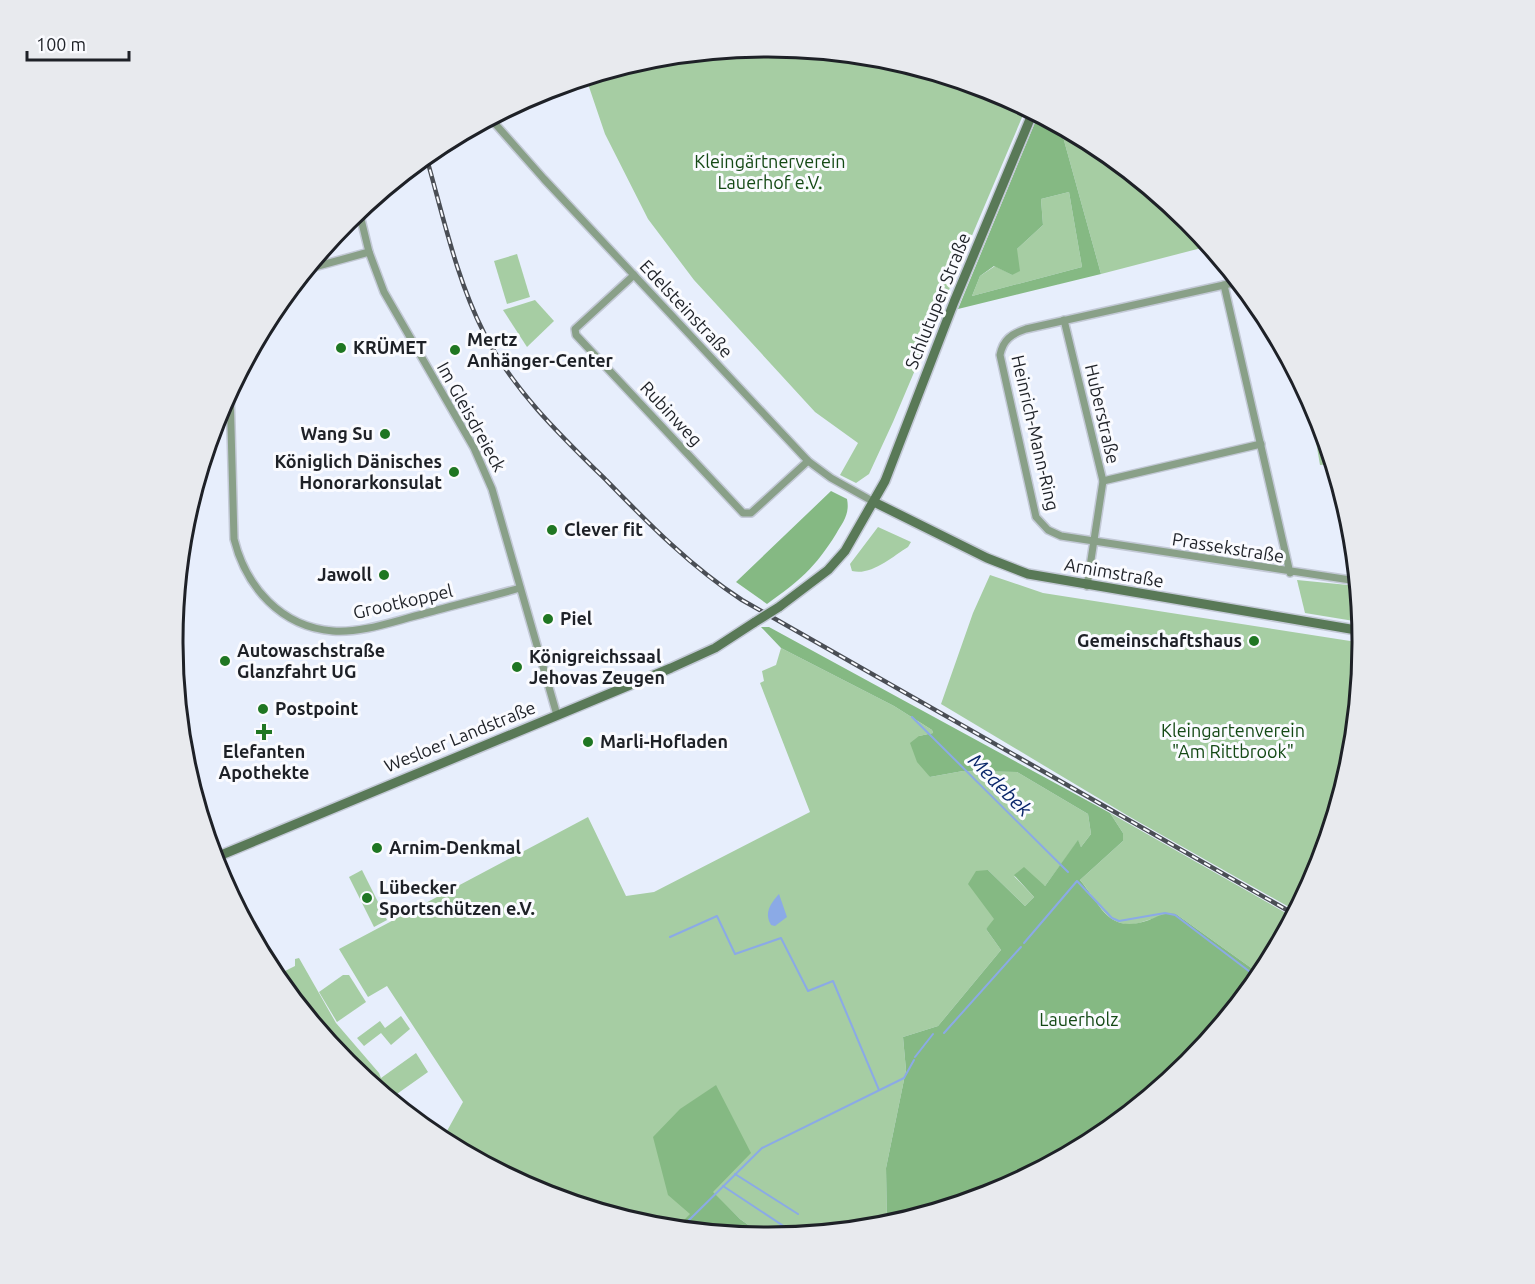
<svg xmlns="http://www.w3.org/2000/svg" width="1535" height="1284" viewBox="0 0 1535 1284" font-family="Ubuntu,sans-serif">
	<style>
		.green { fill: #a6cda3 }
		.forest { fill: #85b983; fill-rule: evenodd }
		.water { fill: #8baae6 }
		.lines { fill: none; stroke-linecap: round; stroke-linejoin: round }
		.stream { stroke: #8baae6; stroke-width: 2 }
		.minor-casing { stroke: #c3c9d6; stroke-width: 10 }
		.secondary-casing { stroke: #c3c9d6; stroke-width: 12 }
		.minor { stroke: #89a088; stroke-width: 7 }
		.secondary { stroke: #597957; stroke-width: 9 }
		.rail-casing { stroke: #4a4e55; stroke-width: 4.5 }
		.rail { stroke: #fafbff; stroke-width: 2; stroke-dasharray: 7; stroke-linecap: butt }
		.secondary-bridge-casing { stroke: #c3c9d6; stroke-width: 12; stroke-linecap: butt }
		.secondary-bridge { stroke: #597957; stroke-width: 9 }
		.poi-dot { fill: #1f7622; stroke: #fafbff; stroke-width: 2 }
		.labels { text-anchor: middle; stroke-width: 6; stroke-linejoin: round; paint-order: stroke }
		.park-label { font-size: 18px; fill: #144915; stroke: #fafbff }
		.street-label { font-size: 18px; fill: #1e2127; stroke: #fafbff }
		.poi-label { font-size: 18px; font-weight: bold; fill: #1e2127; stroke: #fafbff; text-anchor: start }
		.water-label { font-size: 20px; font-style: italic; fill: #09266a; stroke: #fafbff }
		.rim { fill: none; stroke: #1e2127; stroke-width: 3 }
	</style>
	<rect width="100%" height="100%" fill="#e7eefc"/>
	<g class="green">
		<polygon points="768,47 884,58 996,92 1026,108 893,422 869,474 856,483 840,475 858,443 815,412 694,280 648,219 605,134 586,78 652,58"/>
		<path d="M1060,126C1115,156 1170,198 1209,246L1101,274Z"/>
		<polygon points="1069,192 1082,267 972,296 980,276 995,266 1012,275 1017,249 1043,225 1041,199"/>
		<polygon points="517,254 530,297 507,304 494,261"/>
		<polygon points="535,300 554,321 527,347 503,310"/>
		<polygon points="1277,339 1318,414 1333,464 1320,465 1314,430 1297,394"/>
		<path d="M878,527L911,542L908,547C892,557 871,576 852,571L850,564Z"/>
		<polygon points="990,575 1043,593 1363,643 1351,759 1318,870 1296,911 1130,817 941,704 973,613"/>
		<polygon points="1297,580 1358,586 1360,622 1305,613"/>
		<polygon points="781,648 894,706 932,730 933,733 919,736 930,777 963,771 1017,772 1088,814 1091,834 1081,847 1078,841 1045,886 1014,876 1034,897 1025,906 988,870 995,920 986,929 1001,950 938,1026 903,1037 906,1070 886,1168 887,1225 765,1237 740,1219 712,1192 716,1085 691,1214 676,1228 651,1226 539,1192 442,1140 463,1102 387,986 368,997 339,949 588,817 626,896 654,892 810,812 760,683 764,681 762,671 776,665"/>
		<path d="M1110,813L1293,917L1261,975L1176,914C1162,915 1152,919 1139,923C1107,931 1097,899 1080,880L1123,841V833Z"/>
		<polygon points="362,870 387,920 374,927 349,877"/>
		<polygon points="299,958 336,1023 379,1073 381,1078 416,1053 428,1072 394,1096 408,1114 346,1063 275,976 295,966 295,959"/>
		<polygon points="343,975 349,975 366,1002 337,1022 319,992"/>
		<polygon points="401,1016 410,1029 391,1045 381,1033 364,1046 357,1038 380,1021 385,1028"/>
	</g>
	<g class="forest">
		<path d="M1038,115L1060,126L1101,274L958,309ZM1069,192L1082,267L972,296L980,276L994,266L1012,275L1020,271L1017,249L1043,225L1041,199Z"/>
		<path d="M831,491L847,499C850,514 843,522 836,534C815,568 799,581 767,604L736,582Z"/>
		<path d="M761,627H769L1110,813L1123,833V841L1080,880C1101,905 1108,935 1149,920C1158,916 1166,912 1176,914L1261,975L1188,1063L1098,1137L995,1192L887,1225L886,1168L906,1070L903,1037L938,1026L1001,950L986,929L994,919L968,884L976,871L988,870L1025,906L1034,897L1014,875L1024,867L1045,886L1078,840L1081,847L1091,834L1088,814L1017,772L963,771L930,777L917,762L910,743L919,736L933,733L932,730L894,706L781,648Z"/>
		<polygon points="716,1085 751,1153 713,1192 740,1219 765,1237 676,1228 690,1214 668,1195 653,1137 680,1109"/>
	</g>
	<path class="water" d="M779,894L787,917L775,926L771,925C764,913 770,904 779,894Z"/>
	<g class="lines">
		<g class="stream">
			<polyline points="912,717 1068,872"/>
			<polyline points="670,937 717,916 735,954 781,938 808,991 833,981 879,1090"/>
			<polyline points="1024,943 1077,881 1112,918 1119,921 1165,913 1175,915 1258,978"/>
			<polyline points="944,1033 1021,947"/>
			<polyline points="915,1057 933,1034"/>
			<polyline points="735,1174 798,1214"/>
			<polyline points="723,1186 797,1235"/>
			<polyline points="680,1229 762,1148 904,1078 914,1060"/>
		</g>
		<g class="minor-casing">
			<g id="minor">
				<polyline points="490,118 544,179 808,461 831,478 874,502"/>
				<polyline points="359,211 369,252 384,292 474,448 492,489 557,715"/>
				<polyline points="307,269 369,252"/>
				<polyline points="634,275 575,329 576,335 743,513 751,513 808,461"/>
				<polyline points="1224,285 1238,282"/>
				<polyline points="1064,320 1103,481 1087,586"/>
				<path d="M230,390L234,539C246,587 281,627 333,631C363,633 394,621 423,614C455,605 488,597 520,588"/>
				<polyline points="1103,481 1261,444"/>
				<path d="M1290,573L1224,285L1026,329C1011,334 1003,340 1000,355L1036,517L1048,530L1061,536L1357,581"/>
			</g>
		</g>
		<g class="secondary-casing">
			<g id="secondary">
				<polyline points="874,502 987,558 1028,574 1362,631"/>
				<polyline points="779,607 828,570 845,551 885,481 954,302 1033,112"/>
				<polyline points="214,858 671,668 715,648 755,622"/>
			</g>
		</g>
		<use href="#minor" class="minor"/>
		<use href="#secondary" class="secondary"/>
		<g class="rail-casing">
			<path id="rail" d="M426,156C443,215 456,278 484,333C513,390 561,436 606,480C649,524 691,567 742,600L1294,914"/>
		</g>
		<use href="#rail" class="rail"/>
		<g class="secondary-bridge-casing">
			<polyline id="secondary-bridge" points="755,622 779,607"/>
		</g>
		<use href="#secondary-bridge" class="secondary-bridge"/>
	</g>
	<g class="poi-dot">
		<circle cx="341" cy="348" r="6"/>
		<circle cx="455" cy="350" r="6"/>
		<circle cx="385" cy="434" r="6"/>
		<circle cx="454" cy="472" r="6"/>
		<circle cx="552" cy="530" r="6"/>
		<circle cx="384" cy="575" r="6"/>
		<circle cx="548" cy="619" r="6"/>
		<circle cx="1254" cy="641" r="6"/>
		<circle cx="225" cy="661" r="6"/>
		<circle cx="517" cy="667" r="6"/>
		<circle cx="263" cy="709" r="6"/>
		<path d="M261 723h6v6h6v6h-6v6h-6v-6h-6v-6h6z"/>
		<circle cx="588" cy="742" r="6"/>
		<circle cx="377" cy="848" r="6"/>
		<circle cx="367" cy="898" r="6"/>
	</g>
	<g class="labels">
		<g class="park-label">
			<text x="770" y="168">Kleingärtnerverein<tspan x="770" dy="21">Lauerhof e.V.</tspan></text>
			<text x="1233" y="737">Kleingartenverein<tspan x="1233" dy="21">"Am Rittbrook"</tspan></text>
			<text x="1079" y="1026">Lauerholz</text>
		</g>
		<g class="street-label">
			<text transform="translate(938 301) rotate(-68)" y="6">Schlutuper Straße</text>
			<text transform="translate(686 309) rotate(47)" y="6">Edelsteinstraße</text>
			<text transform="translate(671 414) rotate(47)" y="6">Rubinweg</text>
			<text transform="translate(1102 414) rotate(77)" y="6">Huberstraße</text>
			<text transform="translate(471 417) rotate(61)" y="6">Im Gleisdreieck</text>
			<text transform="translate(1035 433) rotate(77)" y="6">Heinrich-Mann-Ring</text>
			<text transform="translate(1228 548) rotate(9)" y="6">Prassekstraße</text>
			<text transform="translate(1114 573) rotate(10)" y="6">Arnimstraße</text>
			<text transform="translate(403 602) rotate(-13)" y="6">Grootkoppel</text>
			<text transform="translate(460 737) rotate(-22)" y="6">Wesloer Landstraße</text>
		</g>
		<g class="poi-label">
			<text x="467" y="346">Mertz<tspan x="467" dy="21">Anhänger-Center</tspan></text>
			<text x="353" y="354">KRÜMET</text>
			<text x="373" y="440" text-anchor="end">Wang Su</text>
			<text x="442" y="468" text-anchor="end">Königlich Dänisches<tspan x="442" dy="21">Honorarkonsulat</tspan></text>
			<text x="564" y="536">Clever fit</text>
			<text x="372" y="581" text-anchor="end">Jawoll</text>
			<text x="560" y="625">Piel</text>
			<text x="1242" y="647" text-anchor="end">Gemeinschaftshaus</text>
			<text x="237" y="657">Autowaschstraße<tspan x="237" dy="21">Glanzfahrt UG</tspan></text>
			<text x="529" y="663">Königreichssaal<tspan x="529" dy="21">Jehovas Zeugen</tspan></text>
			<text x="275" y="715">Postpoint</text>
			<text x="600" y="748">Marli-Hofladen</text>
			<text x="264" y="758" text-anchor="middle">Elefanten<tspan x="264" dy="21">Apothekte</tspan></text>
			<text x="389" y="854">Arnim-Denkmal</text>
			<text x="379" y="894">Lübecker<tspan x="379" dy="21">Sportschützen e.V.</tspan></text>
		</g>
		<g class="water-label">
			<text transform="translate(1000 785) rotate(45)" y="7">Medebek</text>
		</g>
	</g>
	<path d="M0 0H1535V1284H0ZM767 57H768A584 584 0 0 1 1352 641V643A584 584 0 0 1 768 1227H767A584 584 0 0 1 183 643V641A584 584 0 0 1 767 57Z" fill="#e8eaee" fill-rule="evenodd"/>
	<path class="rim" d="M767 57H768A584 584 0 0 1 1352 641V643A584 584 0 0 1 768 1227H767A584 584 0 0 1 183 643V641A584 584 0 0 1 767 57Z"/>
	<path d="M27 51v9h102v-9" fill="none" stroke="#1e2127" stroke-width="3"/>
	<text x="36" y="51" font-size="18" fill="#1e2127" stroke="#fafbff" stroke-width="4.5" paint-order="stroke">100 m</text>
</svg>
